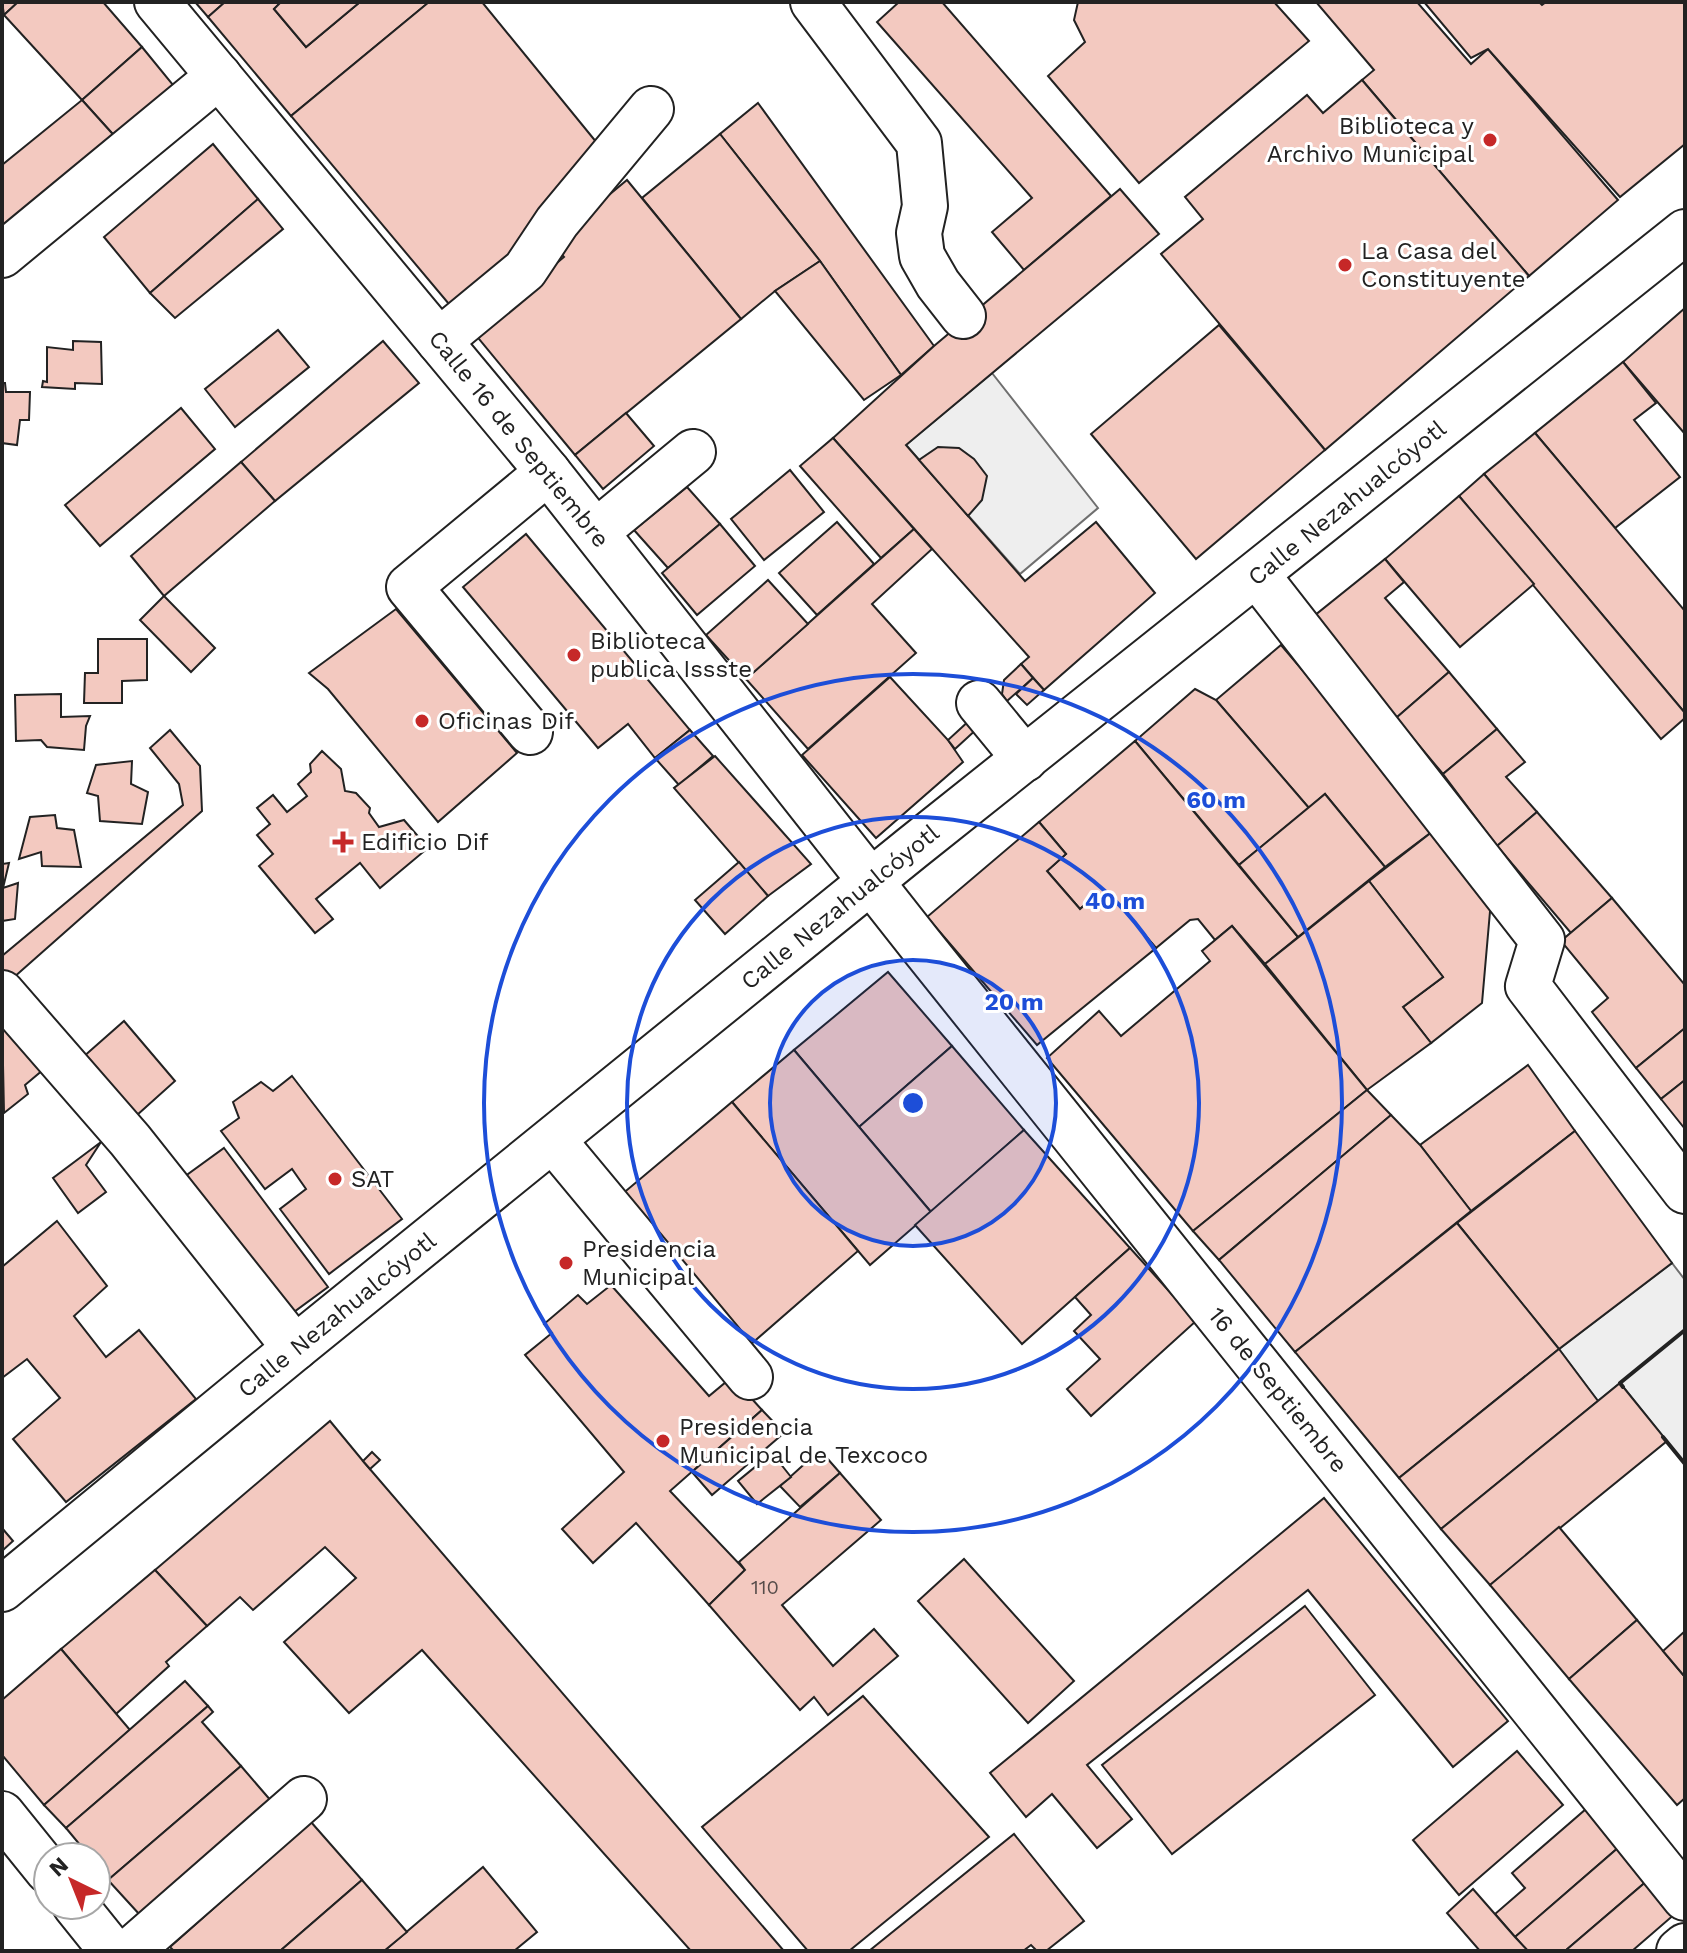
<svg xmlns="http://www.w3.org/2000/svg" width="1687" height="1953" viewBox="0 0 1687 1953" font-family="'Work Sans',sans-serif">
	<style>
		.green { fill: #eee; stroke: #6f6f6f; stroke-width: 2 }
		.building { fill: #f3c9c0; stroke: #222; stroke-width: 2 }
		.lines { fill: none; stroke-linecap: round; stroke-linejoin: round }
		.minor-casing { stroke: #222; stroke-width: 48 }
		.major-casing { stroke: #222; stroke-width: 48 }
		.minor { stroke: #fff; stroke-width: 44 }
		.major { stroke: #fff; stroke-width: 44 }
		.wall { stroke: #222; stroke-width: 4 }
		.ring { fill: none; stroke: #1d4ed8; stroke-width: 4 }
		.poi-dot { fill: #c62828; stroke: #fff; stroke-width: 3 }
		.labels { text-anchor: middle; stroke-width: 6; stroke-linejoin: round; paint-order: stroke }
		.number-label { font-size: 20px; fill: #564c4a }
		.poi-label { font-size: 24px; fill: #222; stroke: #fff; text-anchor: start }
		.street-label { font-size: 24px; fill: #222; stroke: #fff }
		.centre { fill: #1d4ed8; stroke: #fff; stroke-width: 4 }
		.ring-label { font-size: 24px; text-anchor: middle; font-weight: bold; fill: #1d4ed8; stroke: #fff; stroke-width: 6; stroke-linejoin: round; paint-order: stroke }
	</style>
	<rect width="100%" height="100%" fill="#fff"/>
	<g class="green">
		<polygon points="992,373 1098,508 1020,574 906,445"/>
		<polygon points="1672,1263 1685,1280 1685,1464 1620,1383 1598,1401 1559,1349"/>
	</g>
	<g class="building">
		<polygon points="2,2 18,2 4,15"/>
		<polygon points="18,2 103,2 142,47 82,100 4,15"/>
		<polygon points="195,2 225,2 208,17"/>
		<polygon points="225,2 281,2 274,9 306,47 360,2 428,3 291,116 208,17"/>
		<polygon points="281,2 360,2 306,47 274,9"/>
		<polygon points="429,2 482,2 606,154 525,229 536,242 454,310 291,116"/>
		<polygon points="899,2 942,2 1111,196 1024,270 992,232 1032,198 877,22"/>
		<polygon points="1078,2 1274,2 1309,41 1139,183 1048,76 1085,42 1074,20"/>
		<polygon points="1316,2 1417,2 1471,64 1488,49 1618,200 1529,276 1362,80 1374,70"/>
		<polygon points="1424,2 1539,2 1542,5 1546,2 1685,2 1685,144 1620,197 1488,49 1471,58"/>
		<polygon points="142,47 178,91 119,141 82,100"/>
		<polygon points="1362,80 1529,276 1325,450 1161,254 1203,219 1185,197 1307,95 1323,113"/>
		<polygon points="82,100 119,141 2,237 2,165"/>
		<polygon points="758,103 934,346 901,375 820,261 720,134"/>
		<polygon points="720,134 820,261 775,291 741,319 642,198"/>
		<polygon points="213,144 258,199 150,293 104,237"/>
		<polygon points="627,180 741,319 575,455 474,333 564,257 551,243"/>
		<polygon points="1120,189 1159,234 906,445 1025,581 1096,522 1155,593 1044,690 1021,664 1029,657 833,438 934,346"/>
		<polygon points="258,199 283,229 175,318 150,293"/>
		<polygon points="820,261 901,375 864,400 775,291"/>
		<polygon points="1685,308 1685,434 1623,362"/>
		<polygon points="1219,325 1325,450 1196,559 1091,434"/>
		<polygon points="278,330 309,367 235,427 205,389"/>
		<polygon points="73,341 101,342 102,384 75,383 75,389 42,387 43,381 47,382 47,347 73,350"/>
		<polygon points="383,341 419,383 275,501 241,462"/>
		<polygon points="1623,362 1656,403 1634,420 1680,477 1615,528 1535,433"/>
		<polygon points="2,383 5,383 6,392 30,392 29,420 20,420 17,445 2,443"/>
		<polygon points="181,408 215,449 100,546 65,505"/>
		<polygon points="626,413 654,446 603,489 575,455"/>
		<polygon points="1535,433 1685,611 1685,713 1484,474"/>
		<polygon points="833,438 914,529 881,558 800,466"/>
		<polygon points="938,447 959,448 974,459 987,476 982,500 968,516 919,460"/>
		<polygon points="241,462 275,501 164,596 131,556"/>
		<polygon points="790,470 824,512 764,560 731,519"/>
		<polygon points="1484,474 1685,713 1685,718 1661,739 1459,496"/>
		<polygon points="687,487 720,524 668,568 634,530"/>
		<polygon points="1459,496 1534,584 1460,647 1385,559"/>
		<polygon points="837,522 874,564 817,615 779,573"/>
		<polygon points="720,524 755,566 697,615 662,573"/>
		<polygon points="914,529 932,549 872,604 916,653 808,749 746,679"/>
		<polygon points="526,534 690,730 655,758 628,724 598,748 463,587"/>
		<polygon points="1385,559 1404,582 1385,598 1449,672 1396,718 1314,616"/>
		<polygon points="768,580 808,624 746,679 706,635"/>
		<polygon points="164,596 215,648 191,672 140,620"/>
		<polygon points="396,609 517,753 438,822 328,689 309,673"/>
		<polygon points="98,639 147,639 147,680 122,681 122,703 84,703 85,673 98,673"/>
		<polygon points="1281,645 1437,828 1385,867 1325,794 1309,808 1216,700"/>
		<polygon points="1021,664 1033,678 1007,701 1002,694 1004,680"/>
		<polygon points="1449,672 1497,729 1443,774 1396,718"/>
		<polygon points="890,677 948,740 963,762 876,838 802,755"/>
		<polygon points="1033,678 1044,690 1027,705 1016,694"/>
		<polygon points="1195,689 1216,700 1309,808 1239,865 1135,741"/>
		<polygon points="61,694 61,717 90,716 86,726 84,750 47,747 41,740 16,741 15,695"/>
		<polygon points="971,719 979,727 955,749 948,740"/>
		<polygon points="1497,729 1525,762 1506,777 1537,812 1497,846 1443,774"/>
		<polygon points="170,730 200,766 202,811 4,986 2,983 2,956 183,805 179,784 150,748"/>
		<polygon points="690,730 713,756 679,785 655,758"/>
		<polygon points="1135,741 1298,937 1265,964 1232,926 1215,940 1198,919 1190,920 1156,948 1117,902 1096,895 1080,909 1047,871 1066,854 1039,822"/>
		<polygon points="322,751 341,769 345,791 356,793 370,808 369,813 379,827 404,820 428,848 380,888 360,863 316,899 333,919 315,933 259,866 273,854 257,835 270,824 257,808 273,795 287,812 307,796 298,784 311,772 310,764"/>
		<polygon points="715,756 811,864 768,896 674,788"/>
		<polygon points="132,761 131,784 148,792 142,824 100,821 98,796 87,793 96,765"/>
		<polygon points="1325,794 1385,867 1298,937 1239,865"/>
		<polygon points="1537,812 1612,898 1571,933 1497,846"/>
		<polygon points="55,815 57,828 74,830 81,867 42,866 41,852 19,859 30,817"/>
		<polygon points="1039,822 1066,854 1047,871 1080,909 1096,895 1117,902 1156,948 1037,1045 927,917"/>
		<polygon points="1437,828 1491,900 1482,1003 1431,1043 1403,1007 1443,977 1369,881"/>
		<polygon points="739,862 768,896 725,934 695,900"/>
		<polygon points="9,863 3,888 18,883 15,919 2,921 2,864"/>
		<polygon points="1369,881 1443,977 1403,1007 1431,1043 1367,1090 1265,964"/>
		<polygon points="1612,898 1685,985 1685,1028 1636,1068 1592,1012 1608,998 1561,941"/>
		<polygon points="1232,926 1367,1090 1193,1231 1047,1058 1099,1011 1121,1036 1210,961 1202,951"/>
		<polygon points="888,972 952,1046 859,1127 794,1050"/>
		<polygon points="2,1017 44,1069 25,1085 28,1094 4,1113"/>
		<polygon points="124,1021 175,1081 127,1124 74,1065"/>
		<polygon points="1685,1028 1685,1080 1661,1099 1636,1068"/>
		<polygon points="952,1046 1024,1130 931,1212 859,1127"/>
		<polygon points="794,1050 931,1212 870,1265 732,1102"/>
		<polygon points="1528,1065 1575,1131 1471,1211 1420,1145"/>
		<polygon points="292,1076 402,1219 329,1274 280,1209 306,1189 292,1169 265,1189 221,1131 239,1118 233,1102 261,1082 273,1091"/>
		<polygon points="1685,1080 1685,1129 1661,1099"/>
		<polygon points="1367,1090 1391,1115 1219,1260 1193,1231"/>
		<polygon points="732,1102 858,1251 750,1345 621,1195"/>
		<polygon points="1391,1115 1420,1145 1471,1211 1295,1352 1219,1260"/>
		<polygon points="1024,1130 1130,1248 1022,1344 915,1225"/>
		<polygon points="1575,1131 1672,1263 1559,1349 1457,1223"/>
		<polygon points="101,1142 86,1165 106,1192 78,1213 53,1178"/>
		<polygon points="224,1148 328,1287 287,1317 184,1177"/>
		<polygon points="57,1221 107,1286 74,1316 106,1357 139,1330 196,1399 66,1502 13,1439 60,1398 27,1359 2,1378 2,1267"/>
		<polygon points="1457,1223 1559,1349 1399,1478 1295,1352"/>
		<polygon points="1130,1248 1196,1321 1091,1416 1067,1389 1100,1359 1074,1331 1091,1315 1075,1297"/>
		<polygon points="611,1285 709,1396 732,1377 762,1410 670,1491 745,1570 709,1605 636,1523 593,1563 562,1529 624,1472 525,1355 552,1333 544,1324 578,1295 587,1304"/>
		<polygon points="1559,1349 1598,1401 1441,1529 1399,1478"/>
		<polygon points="1620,1383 1667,1441 1490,1585 1441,1529"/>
		<polygon points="762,1410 784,1433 712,1495 692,1472"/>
		<polygon points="330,1421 363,1461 784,1951 691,1951 422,1650 349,1713 284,1642 356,1578 325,1547 253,1610 240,1597 207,1626 155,1570"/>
		<polygon points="820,1450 840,1473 800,1507 780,1486"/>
		<polygon points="372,1452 380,1460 370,1469 363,1461"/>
		<polygon points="772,1453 791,1477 757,1504 738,1481"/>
		<polygon points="840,1473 881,1520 782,1605 833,1666 874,1629 898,1656 828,1715 814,1697 800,1710 709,1605 745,1570 739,1562"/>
		<polygon points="1324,1498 1508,1721 1453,1767 1308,1590 1087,1765 1132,1819 1097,1848 1052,1794 1026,1817 990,1773"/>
		<polygon points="1559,1527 1637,1620 1569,1679 1490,1585"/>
		<polygon points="2,1528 13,1541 2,1551"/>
		<polygon points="964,1559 1074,1681 1028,1723 918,1601"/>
		<polygon points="155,1570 207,1626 166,1662 169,1666 116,1714 61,1649"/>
		<polygon points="1305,1606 1375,1695 1172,1854 1102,1765"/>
		<polygon points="1637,1620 1685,1677 1685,1798 1677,1805 1569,1679"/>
		<polygon points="1685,1631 1685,1677 1663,1651"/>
		<polygon points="61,1649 130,1730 44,1805 2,1755 2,1700"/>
		<polygon points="185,1681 208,1706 66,1828 44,1805"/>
		<polygon points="863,1696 989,1837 849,1951 808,1951 702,1827"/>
		<polygon points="208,1706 213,1712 202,1722 241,1766 108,1880 96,1865 96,1857 90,1857 66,1828"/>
		<polygon points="1517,1751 1563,1805 1459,1895 1413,1840"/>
		<polygon points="241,1766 272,1802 140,1915 108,1880"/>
		<polygon points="1586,1809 1619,1847 1515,1937 1495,1914 1525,1888 1512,1873"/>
		<polygon points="311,1822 362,1880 280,1951 174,1951 170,1947"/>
		<polygon points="1014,1834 1084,1921 1046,1951 1037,1951 1031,1945 1023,1951 869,1951"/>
		<polygon points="1619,1847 1648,1880 1565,1951 1528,1951 1515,1937"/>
		<polygon points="483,1867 537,1932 514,1951 384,1951"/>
		<polygon points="362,1880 407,1932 384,1951 280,1951"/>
		<polygon points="1648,1880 1676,1913 1632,1951 1565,1951"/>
		<polygon points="1473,1889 1515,1937 1528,1951 1480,1951 1447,1913"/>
	</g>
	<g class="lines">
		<g class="minor-casing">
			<g id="minor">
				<polyline points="157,2 548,472 920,944 1685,1898"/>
				<polyline points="813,2 919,143 925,206 919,233 922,256 938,284 963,316"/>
				<polyline points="2,255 219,76"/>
				<polyline points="439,341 525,270 557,222 651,109"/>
				<polyline points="596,532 693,452"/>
				<polyline points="1257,575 1542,940 1528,986 1685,1191"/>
				<polyline points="979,703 1025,759"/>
				<polyline points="530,732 409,587 548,472"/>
				<polyline points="2,993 130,1140 295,1348"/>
				<polyline points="553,1140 750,1377"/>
				<polyline points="2,1589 295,1348 912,848 1685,232"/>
				<polyline points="130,1951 304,1799"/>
				<polyline points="1679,1951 1685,1946"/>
			</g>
		</g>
		<g class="major-casing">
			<g id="major">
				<polyline points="2,1814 48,1871"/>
				<polyline points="75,1905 112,1951"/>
			</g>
		</g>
		<use href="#minor" class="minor"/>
		<use href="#major" class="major"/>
		<g class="wall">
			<polyline points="1623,1387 1620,1383 1685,1330"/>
			<polyline points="1663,1437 1685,1464"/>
		</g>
	</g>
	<circle cx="913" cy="1103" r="143" fill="#1d4ed8" fill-opacity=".12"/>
	<g class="ring">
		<circle cx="913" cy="1103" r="143"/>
		<circle cx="913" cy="1103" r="286"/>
		<circle cx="913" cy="1103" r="429"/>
	</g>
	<g class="poi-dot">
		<circle cx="1490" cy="140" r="8"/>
		<circle cx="1345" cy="265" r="8"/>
		<circle cx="574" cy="655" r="8"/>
		<circle cx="422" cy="721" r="8"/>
		<path d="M339 830h8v8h8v8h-8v8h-8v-8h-8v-8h8z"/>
		<circle cx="335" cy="1179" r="8"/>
		<circle cx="566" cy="1263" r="8"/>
		<circle cx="663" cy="1441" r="8"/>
	</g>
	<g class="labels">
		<g class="number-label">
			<text x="765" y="1594">110</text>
		</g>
		<g class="poi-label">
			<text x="1474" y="134" text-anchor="end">Biblioteca y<tspan x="1474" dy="28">Archivo Municipal</tspan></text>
			<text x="1361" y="259">La Casa del<tspan x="1361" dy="28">Constituyente</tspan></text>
			<text x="590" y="649">Biblioteca<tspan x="590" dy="28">publica Issste</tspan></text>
			<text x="438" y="729">Oficinas Dif</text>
			<text x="361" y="850">Edificio Dif</text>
			<text x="351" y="1187">SAT</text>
			<text x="582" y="1257">Presidencia<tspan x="582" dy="28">Municipal</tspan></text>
			<text x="679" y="1435">Presidencia<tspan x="679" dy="28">Municipal de Texcoco</tspan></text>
		</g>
		<g class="street-label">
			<text transform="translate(519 439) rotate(51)" y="8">Calle 16 de Septiembre</text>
			<text transform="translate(1347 503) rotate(-39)" y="8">Calle Nezahualcóyotl</text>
			<text transform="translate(840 907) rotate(-39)" y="8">Calle Nezahualcóyotl</text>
			<text transform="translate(337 1315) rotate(-39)" y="8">Calle Nezahualcóyotl</text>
			<text transform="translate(1278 1390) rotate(51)" y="8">16 de Septiembre</text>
		</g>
	</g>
	<circle cx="913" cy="1103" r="12" class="centre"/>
	<g class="ring-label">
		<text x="1216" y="808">60 m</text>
		<text x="1115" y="909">40 m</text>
		<text x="1014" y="1010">20 m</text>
	</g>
	<rect width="1687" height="1953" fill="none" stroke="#222222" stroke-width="8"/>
	<g transform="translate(72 1881) rotate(317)"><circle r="38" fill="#ffffff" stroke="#a7a7a7" stroke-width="2"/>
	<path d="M0-6L14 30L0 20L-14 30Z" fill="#c62828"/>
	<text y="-12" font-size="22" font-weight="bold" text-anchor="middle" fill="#222222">N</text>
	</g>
</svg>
